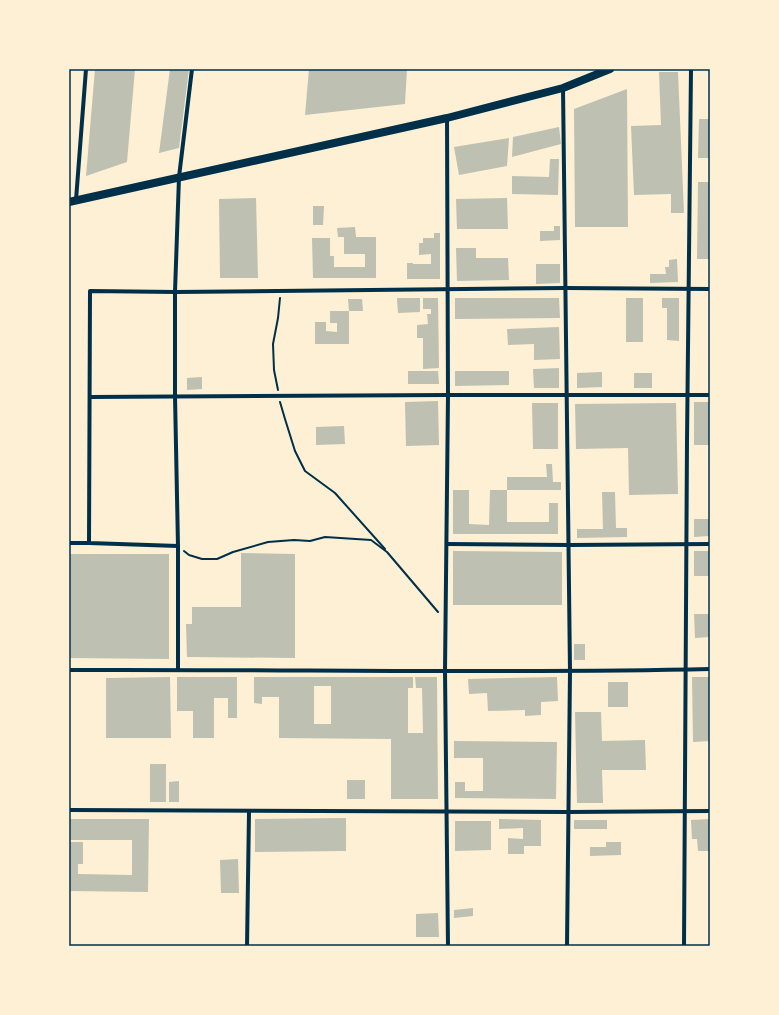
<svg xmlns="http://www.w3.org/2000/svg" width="779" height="1015" viewBox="0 0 779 1015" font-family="Jost,sans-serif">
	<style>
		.building { fill: #bec0b2; fill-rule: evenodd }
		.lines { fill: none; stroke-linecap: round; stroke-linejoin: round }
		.path { stroke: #003049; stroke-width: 2 }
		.minor { stroke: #003049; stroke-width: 4 }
		.primary { stroke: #003049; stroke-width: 8 }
		.neatline { fill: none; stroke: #003049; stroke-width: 1.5 }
	</style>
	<rect width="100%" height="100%" fill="#fdf0d5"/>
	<g class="building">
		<polygon points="95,69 135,69 127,162 86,176"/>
		<polygon points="170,69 189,69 179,148 159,153"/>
		<polygon points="309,69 407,69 405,104 305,115"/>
		<polygon points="659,72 678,72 684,213 671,213 671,194 634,195 631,126 661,125"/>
		<polygon points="627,89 628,227 575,227 574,109"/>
		<polygon points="699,119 710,119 710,158 698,158"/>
		<polygon points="559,127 561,144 512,157 513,137"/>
		<polygon points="509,138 507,166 459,175 454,147"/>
		<polygon points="550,159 559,159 558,195 512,194 512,176 549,177"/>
		<polygon points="698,182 710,182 710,259 697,259"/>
		<polygon points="256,198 258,278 220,278 219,199"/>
		<polygon points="507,198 508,229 457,229 456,199"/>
		<polygon points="313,206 324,206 323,225 313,225"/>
		<polygon points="554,226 560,226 560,240 540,241 540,231 554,231"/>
		<polygon points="355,227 356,237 376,237 376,278 313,278 312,238 330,238 330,256 334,256 334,267 365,267 365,254 344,254 344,237 338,237 337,228"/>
		<polygon points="434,233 440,233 440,279 407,279 407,263 413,263 413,264 431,264 431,254 419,255 419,243 423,243 423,238 434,238"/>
		<polygon points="456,248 476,248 476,258 508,258 509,280 457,281"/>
		<polygon points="677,259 678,282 650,283 650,274 666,274 665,267 669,267 669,260"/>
		<polygon points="536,264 560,264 560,283 536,284"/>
		<polygon points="397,298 420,298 420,312 398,313"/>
		<polygon points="423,298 438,298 439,368 423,369 423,338 417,338 417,325 428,324 427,314 431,314 431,309 423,309"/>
		<polygon points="455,298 559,298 560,318 455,319"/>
		<rect x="626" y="298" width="17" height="44"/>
		<polygon points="662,298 679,298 679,341 667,340 667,308 662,308"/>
		<polygon points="348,299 362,299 363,311 349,311"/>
		<polygon points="330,311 349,311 349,344 315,344 315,322 326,322 326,331 337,332 337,323 330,323"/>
		<polygon points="559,327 560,359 534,360 534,344 508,345 507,329"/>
		<polygon points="559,368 559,388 534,388 533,369"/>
		<polygon points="408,371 438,371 439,384 408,384"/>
		<polygon points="455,371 509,371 509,385 455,386"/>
		<polygon points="602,372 602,387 577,388 577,373"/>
		<rect x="634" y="373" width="18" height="15"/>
		<polygon points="202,377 202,389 187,390 187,378"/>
		<polygon points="438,401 439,445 406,446 405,402"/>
		<rect x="694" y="402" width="16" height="43"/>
		<polygon points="532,403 558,403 558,449 533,449"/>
		<polygon points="676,403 678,494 629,495 628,448 576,449 575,404"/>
		<polygon points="344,426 345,444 316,445 316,427"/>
		<polygon points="546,464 552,464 553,482 561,482 561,490 507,490 507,477 547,477"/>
		<polygon points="453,490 469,490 469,524 489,525 490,490 507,490 507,522 549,522 549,503 558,503 558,534 453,534"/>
		<polygon points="602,492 615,492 616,528 627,528 627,537 577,538 577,529 603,529"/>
		<polygon points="694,519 710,519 710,536 694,537"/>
		<polygon points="453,551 562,552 562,605 453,605"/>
		<rect x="694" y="551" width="16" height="25"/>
		<polygon points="241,553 295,554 295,658 187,657 186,624 192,624 192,607 241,607"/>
		<polygon points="69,554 169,554 169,659 69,658"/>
		<polygon points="694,614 710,614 710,637 695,638"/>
		<rect x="574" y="644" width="11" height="16"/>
		<polygon points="170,677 171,738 106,738 106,678"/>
		<polygon points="177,677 237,677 237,718 228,718 228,698 214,698 214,738 193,738 193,711 177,711"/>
		<path d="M254,677H413V688H408V733H423L422,688H416L415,677H437L438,799H391V739L279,738V697H262V704L254,703ZM314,686H331V724H314Z"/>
		<polygon points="557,677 558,701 541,702 541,715 525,716 525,710 488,711 487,693 469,694 468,679"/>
		<polygon points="692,677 710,677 710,741 693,742"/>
		<rect x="608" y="682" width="20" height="25"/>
		<polygon points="575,712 601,712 602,741 645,740 646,770 602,770 603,803 577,803"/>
		<polygon points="454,741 557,742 556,799 455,798 455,782 465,782 465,791 483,791 483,758 454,758"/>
		<rect x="150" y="764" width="16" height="38"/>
		<rect x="347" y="780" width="18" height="19"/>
		<polygon points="179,781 179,802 169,802 169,782"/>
		<polygon points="346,818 346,851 255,852 255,819"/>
		<polygon points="69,819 149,819 148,892 69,891 69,842 83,842 83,864 78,864 78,874 132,875 132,840 69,840"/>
		<polygon points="499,819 541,820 541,846 524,846 524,854 508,854 508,838 523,839 523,828 499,829"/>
		<polygon points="710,819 710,851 698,851 697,839 692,839 691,820"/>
		<rect x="574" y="820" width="33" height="9"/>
		<polygon points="455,821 491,821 491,850 455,851"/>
		<polygon points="606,842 621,842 621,855 590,856 590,847 606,847"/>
		<polygon points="238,859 239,893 221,893 220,860"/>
		<polygon points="473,908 473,916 454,918 454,910"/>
		<polygon points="438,913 439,937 416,937 416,914"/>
	</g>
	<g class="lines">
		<g class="path">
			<polyline points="278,390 274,370 273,344 278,318 280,298"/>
			<polyline points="280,402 285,419 295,451 305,471 335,493 385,549"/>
			<polyline points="184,551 189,555 202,559 217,559 233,552 268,542 294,540 310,541 325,537 371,540 387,552 438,612"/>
		</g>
		<g class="minor">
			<polyline points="563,88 570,671 567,946"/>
			<polyline points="447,118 448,395 445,671 448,946"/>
			<polyline points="76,200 86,69"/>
			<polyline points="90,397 448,395 710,395"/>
			<polyline points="69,543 89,543"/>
			<polyline points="447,544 569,545 710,544"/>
			<polyline points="178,546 89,543 90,291 175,292 565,288 710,289"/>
			<path d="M69,670C283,669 496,674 710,669"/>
			<polyline points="178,670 178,546 175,396 175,292 179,177 192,69"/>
			<polyline points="69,810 569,812 710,811"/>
			<polyline points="247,946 249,812"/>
			<polyline points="684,946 687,441 691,69"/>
		</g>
		<polyline class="primary" points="69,202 447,118 563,88 610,69"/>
	</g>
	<rect width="779" height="1015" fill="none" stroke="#fdf0d5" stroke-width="140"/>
	<rect x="70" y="70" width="639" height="875" class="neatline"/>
</svg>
